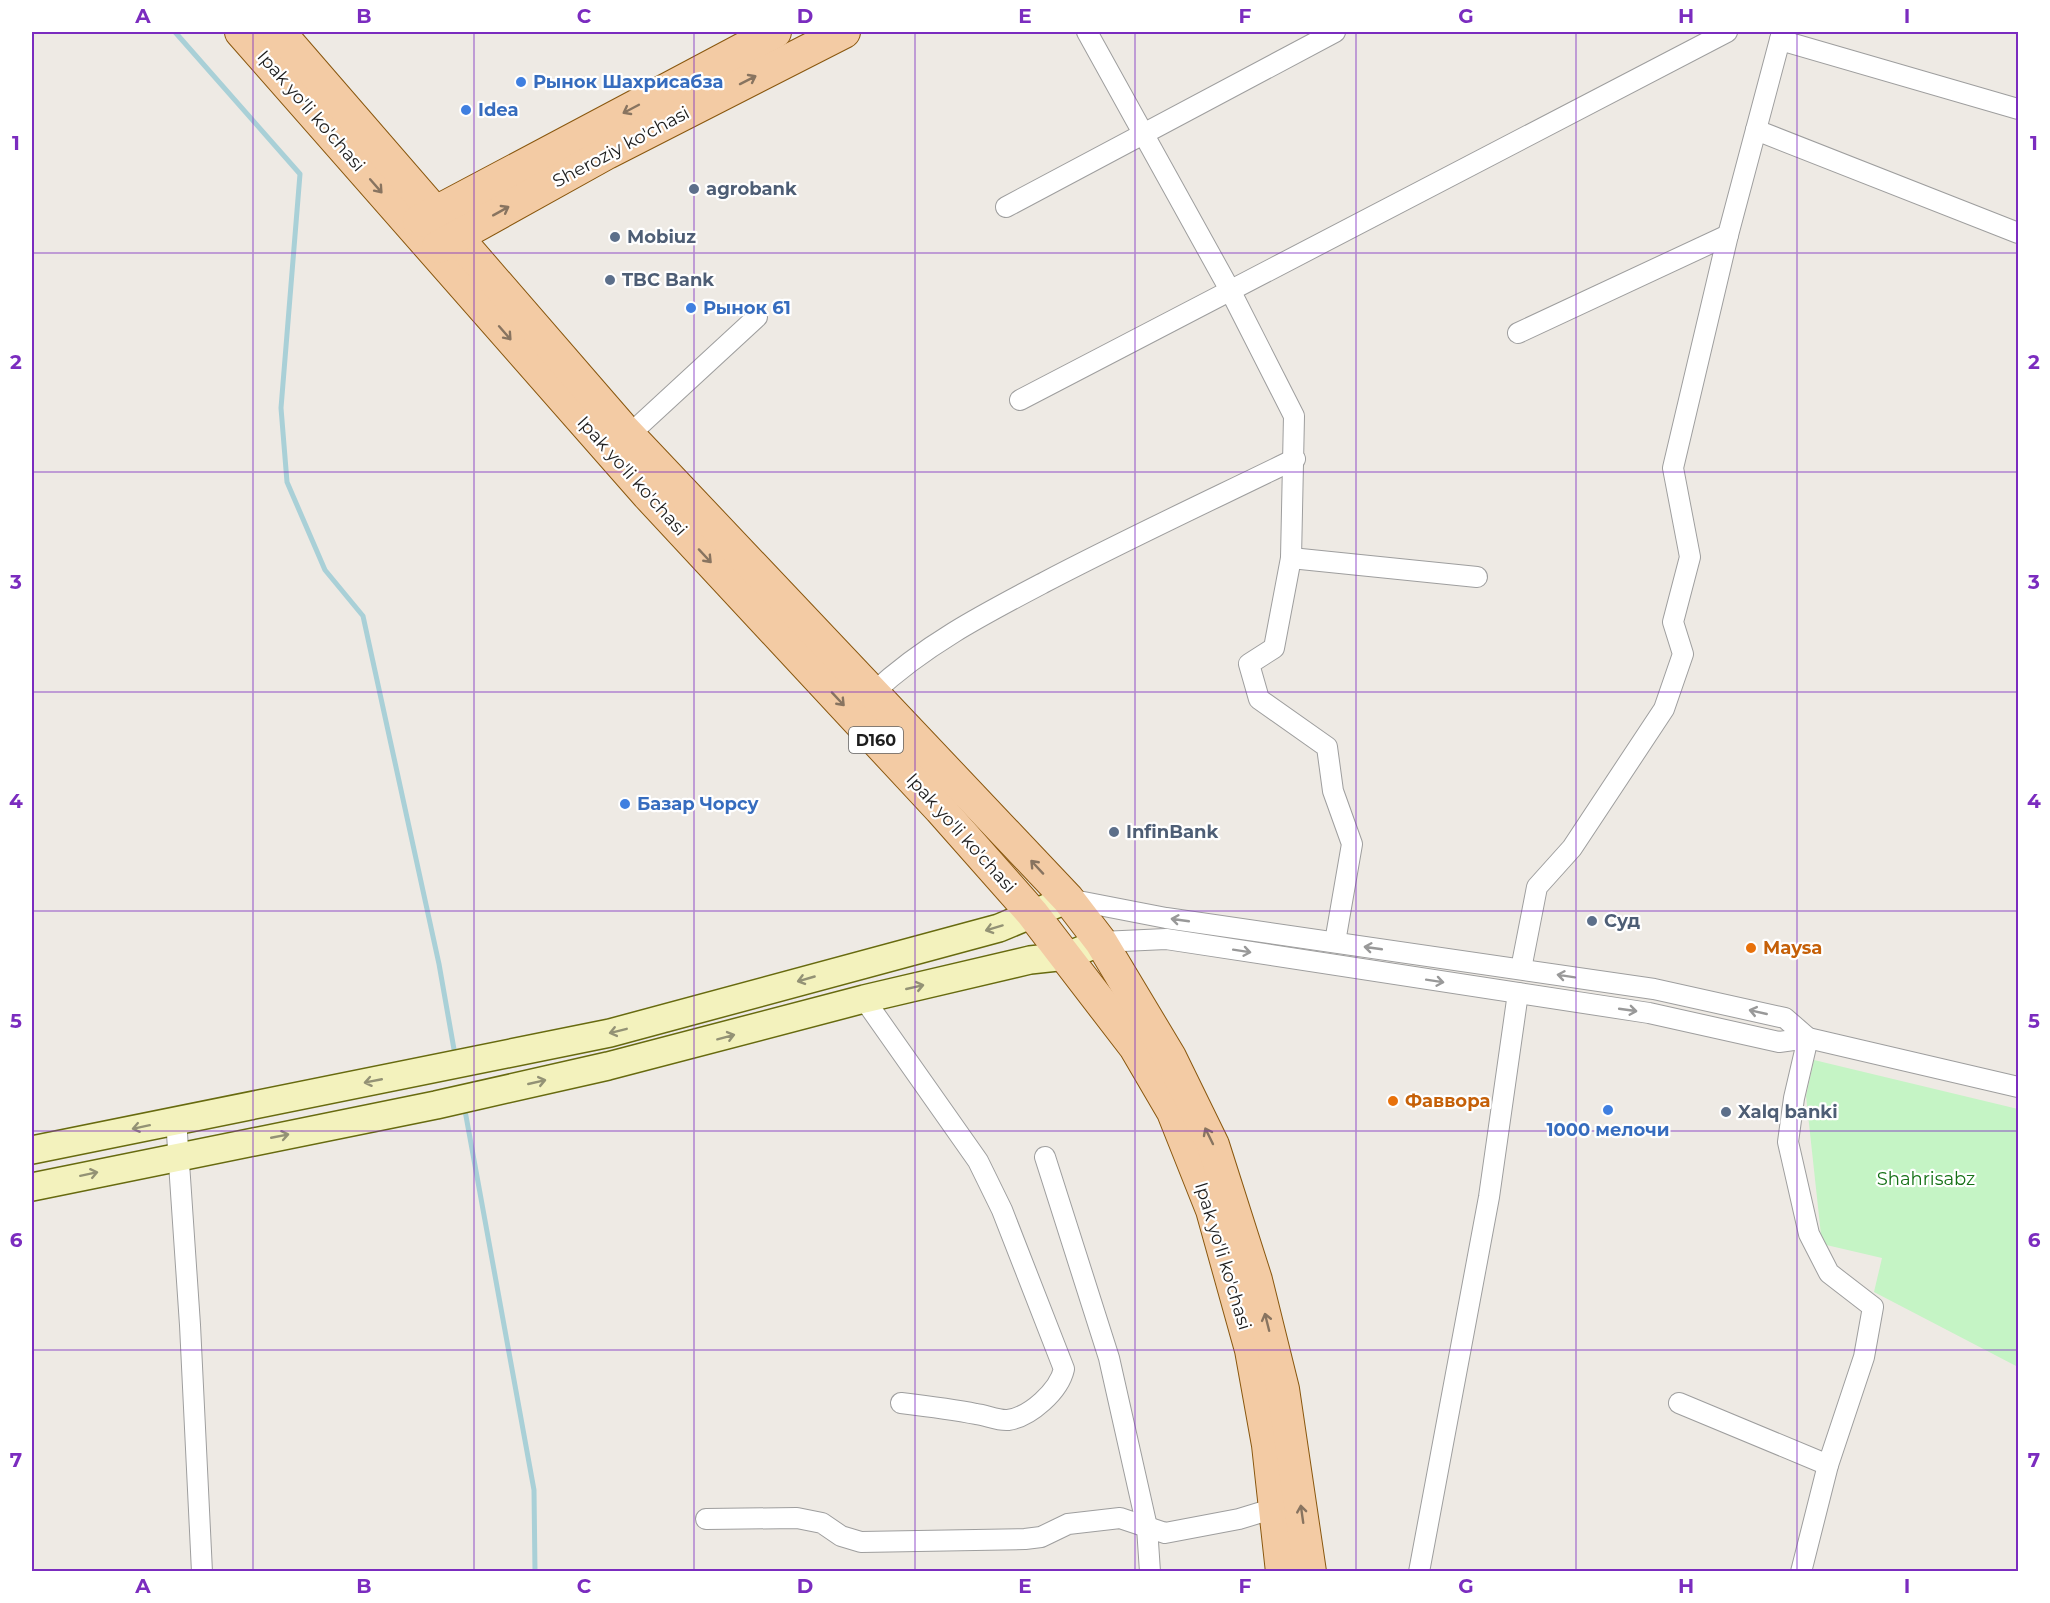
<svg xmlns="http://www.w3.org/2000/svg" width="2050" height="1603" viewBox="0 0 2050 1603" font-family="Montserrat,sans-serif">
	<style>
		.park { fill: #c5f4c5 }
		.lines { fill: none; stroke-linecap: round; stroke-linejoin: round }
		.stream { stroke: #a9d0d7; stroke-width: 5 }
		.street-casing { stroke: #9e9e9e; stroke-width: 22 }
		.secondary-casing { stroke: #676a0f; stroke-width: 30 }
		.primary-casing { stroke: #89570e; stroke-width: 34 }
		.street { stroke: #fff; stroke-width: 20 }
		.secondary { stroke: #f3f2bd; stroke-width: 27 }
		.primary { stroke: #f3cba4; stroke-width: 32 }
		.oneway { stroke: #887460 }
		.oneway2 { stroke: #999 }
		.oneway3 { stroke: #939275 }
		.grid { fill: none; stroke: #7b2cbf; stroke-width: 1.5; stroke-opacity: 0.55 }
		.shop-dot { fill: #3f7fe0; stroke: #fff; stroke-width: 2 }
		.service-dot { fill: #5c6f8a; stroke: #fff; stroke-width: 2 }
		.food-dot { fill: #e8710a; stroke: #fff; stroke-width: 2 }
		.labels { text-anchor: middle; stroke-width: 4.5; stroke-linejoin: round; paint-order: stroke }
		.shield { fill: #fff; stroke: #616161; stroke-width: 1.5 }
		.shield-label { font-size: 16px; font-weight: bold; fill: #1d1d1d }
		.shop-label { font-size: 18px; font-weight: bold; fill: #366cbe; stroke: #fff; text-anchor: start }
		.street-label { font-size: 18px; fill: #1d1d1d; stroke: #fff }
		.service-label { font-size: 18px; font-weight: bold; fill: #4e5e75; stroke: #fff; text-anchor: start }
		.food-label { font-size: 18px; font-weight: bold; fill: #c56008; stroke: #fff; text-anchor: start }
		.park-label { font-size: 18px; fill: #157116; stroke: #fff }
		.neatline { fill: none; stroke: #7b2cbf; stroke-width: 2 }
		.grid-label { font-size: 20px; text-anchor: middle; font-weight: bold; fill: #7b2cbf }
	</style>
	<rect width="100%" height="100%" fill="#eeeae4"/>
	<polygon class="park" points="1814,1060 2018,1109 2018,1367 1874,1292 1882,1258 1822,1244 1806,1096"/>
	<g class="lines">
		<g class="stream">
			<polyline points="175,32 300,174 281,408 287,482 325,570 363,616 439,964 455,1055"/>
			<polyline points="464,1105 534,1490 535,1572"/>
		</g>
		<g class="street-casing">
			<g id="street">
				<polyline points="1087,32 1231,292 1294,416 1291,558 1274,648 1249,664 1259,699 1327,747 1333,791 1352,844 1335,942"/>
				<polyline points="1780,40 2018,109"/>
				<polyline points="1756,130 2018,233"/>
				<polyline points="1006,207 1335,32"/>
				<polyline points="1518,333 1728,235"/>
				<polyline points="1020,400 1727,32"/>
				<polyline points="629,435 757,317"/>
				<polyline points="1291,558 1477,577"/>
				<path d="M873,693C924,645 984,614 1045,582C1127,539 1211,500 1295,459"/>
				<polyline points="1068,899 1166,918 1654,989 1785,1018 1808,1038"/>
				<polyline points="1101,942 1166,939 1649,1013 1779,1042 1808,1038 2018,1087"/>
				<polyline points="1521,969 1537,887 1572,848 1664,709 1683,654 1673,622 1690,557 1673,468 1728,235 1782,32"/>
				<path d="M864,999L978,1161L1002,1210L1064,1369C1059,1391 1030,1417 1008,1420C998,1421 986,1415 976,1414C951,1409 926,1406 901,1403"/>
				<polyline points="176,1119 190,1325 202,1572"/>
				<polyline points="1045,1157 1109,1358 1147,1527 1150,1572"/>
				<polyline points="1679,1403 1828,1465"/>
				<polyline points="706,1519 797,1518 822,1523 841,1536 861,1542 1025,1539 1041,1537 1068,1524 1120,1518 1165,1533 1239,1519 1275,1508"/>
				<polyline points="1419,1572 1489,1197 1518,993"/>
				<polyline points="1801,1572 1828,1465 1864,1357 1873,1307 1829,1273 1809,1234 1788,1142 1794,1098 1808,1038"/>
			</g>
		</g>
		<g class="secondary-casing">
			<g id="secondary">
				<polyline points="32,1150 610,1033 999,928 1068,899"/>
				<polyline points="32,1187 436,1105 608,1066 864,999 1030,960 1067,956 1101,942"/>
			</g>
		</g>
		<g class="primary-casing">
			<g id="primary">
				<polyline points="241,32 648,495 940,809 1032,913 1135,1047 1173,1112 1212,1210 1251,1350 1268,1445 1282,1572"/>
				<polyline points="279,32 623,429 1068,899 1101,942 1170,1057 1213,1145 1256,1280 1283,1389 1310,1572"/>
				<polyline points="419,221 775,32"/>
				<polyline points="438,247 607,153 844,32"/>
			</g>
		</g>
		<use href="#street" class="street"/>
		<use href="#secondary" class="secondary"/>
		<use href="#primary" class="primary"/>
	</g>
	<defs><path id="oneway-shaft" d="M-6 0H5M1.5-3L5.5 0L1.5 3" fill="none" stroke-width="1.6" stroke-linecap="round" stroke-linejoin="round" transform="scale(1.5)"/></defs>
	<g class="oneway">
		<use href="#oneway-shaft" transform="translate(748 80) rotate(-27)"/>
		<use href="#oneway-shaft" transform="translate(631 109) rotate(152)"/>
		<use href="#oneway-shaft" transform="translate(376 186) rotate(49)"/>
		<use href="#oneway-shaft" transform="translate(501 211) rotate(-29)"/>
		<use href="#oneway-shaft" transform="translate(505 333) rotate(49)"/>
		<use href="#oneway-shaft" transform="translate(705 556) rotate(47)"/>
		<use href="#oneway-shaft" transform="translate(838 699) rotate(47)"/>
		<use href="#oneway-shaft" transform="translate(1037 867) rotate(-133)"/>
		<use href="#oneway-shaft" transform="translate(1209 1136) rotate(-116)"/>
		<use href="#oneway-shaft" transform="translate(1267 1322) rotate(-104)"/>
		<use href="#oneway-shaft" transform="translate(1302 1514) rotate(-98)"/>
	</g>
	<g class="oneway2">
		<use href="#oneway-shaft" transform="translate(1180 920) rotate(-172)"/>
		<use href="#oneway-shaft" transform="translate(1373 948) rotate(-172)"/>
		<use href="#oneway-shaft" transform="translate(1242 951) rotate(9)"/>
		<use href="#oneway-shaft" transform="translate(1566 976) rotate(-171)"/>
		<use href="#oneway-shaft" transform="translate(1435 981) rotate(9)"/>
		<use href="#oneway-shaft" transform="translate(1628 1010) rotate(8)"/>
		<use href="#oneway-shaft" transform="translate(1758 1012) rotate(-167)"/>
	</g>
	<g class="oneway3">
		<use href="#oneway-shaft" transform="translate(994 928) rotate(163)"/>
		<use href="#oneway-shaft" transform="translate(806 979) rotate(164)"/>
		<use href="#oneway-shaft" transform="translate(915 987) rotate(-13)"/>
		<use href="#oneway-shaft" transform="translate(618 1031) rotate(166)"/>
		<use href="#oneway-shaft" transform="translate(726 1037) rotate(-15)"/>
		<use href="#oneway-shaft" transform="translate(373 1081) rotate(169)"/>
		<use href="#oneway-shaft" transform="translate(537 1082) rotate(-13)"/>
		<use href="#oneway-shaft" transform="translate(141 1127) rotate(168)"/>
		<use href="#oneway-shaft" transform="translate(280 1136) rotate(-11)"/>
		<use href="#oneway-shaft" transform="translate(89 1174) rotate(-12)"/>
	</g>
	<path class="grid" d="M253,32V1572M474,32V1572M694,32V1572M915,32V1572M1135,32V1572M1356,32V1572M1576,32V1572M1797,32V1572M32,253H2018M32,472H2018M32,692H2018M32,911H2018M32,1131H2018M32,1350H2018"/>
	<g class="shop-dot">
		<circle cx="521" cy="82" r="6"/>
		<circle cx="466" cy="110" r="6"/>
		<circle cx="691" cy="308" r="6"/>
		<circle cx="625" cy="804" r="6"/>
		<circle cx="1608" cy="1110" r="6"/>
	</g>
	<g class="service-dot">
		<circle cx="694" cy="189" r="6"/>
		<circle cx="615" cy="237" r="6"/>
		<circle cx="610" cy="280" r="6"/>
		<circle cx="1114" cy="832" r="6"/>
		<circle cx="1592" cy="921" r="6"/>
		<circle cx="1726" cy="1112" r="6"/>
	</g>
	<g class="food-dot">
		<circle cx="1751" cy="948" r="6"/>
		<circle cx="1393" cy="1101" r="6"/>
	</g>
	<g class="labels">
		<rect class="shield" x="849" y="727" width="54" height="26" rx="4.5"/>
		<g class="shield-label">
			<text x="876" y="746">D160</text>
		</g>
		<g class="shop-label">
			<text x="533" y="88">Рынок Шахрисабза</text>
			<text x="478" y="116">Idea</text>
			<text x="703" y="314">Рынок 61</text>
			<text x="637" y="810">Базар Чорсу</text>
			<text x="1608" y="1136" text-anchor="middle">1000 мелочи</text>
		</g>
		<g class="street-label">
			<text transform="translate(311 111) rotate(49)" y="6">Ipak yo'li ko'chasi</text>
			<text transform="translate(621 147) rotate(-28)" y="6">Sheroziy ko'chasi</text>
			<text transform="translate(632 476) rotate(48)" y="6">Ipak yo'li ko'chasi</text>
			<text transform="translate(961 833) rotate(48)" y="6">Ipak yo'li ko'chasi</text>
			<text transform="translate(1223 1256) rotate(73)" y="6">Ipak yo'li ko'chasi</text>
		</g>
		<g class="service-label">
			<text x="706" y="195">agrobank</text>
			<text x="627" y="243">Mobiuz</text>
			<text x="622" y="286">TBC Bank</text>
			<text x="1126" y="838">InfinBank</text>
			<text x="1604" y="927">Суд</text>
			<text x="1738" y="1118">Xalq banki</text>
		</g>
		<g class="food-label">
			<text x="1763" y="954">Maysa</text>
			<text x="1405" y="1107">Фаввора</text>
		</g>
		<g class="park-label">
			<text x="1926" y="1185">Shahrisabz</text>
		</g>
	</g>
	<rect width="2050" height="1603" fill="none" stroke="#ffffff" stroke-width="66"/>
	<rect x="33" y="33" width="1984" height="1537" class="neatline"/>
	<g class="grid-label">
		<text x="143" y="23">A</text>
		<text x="364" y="23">B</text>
		<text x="584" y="23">C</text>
		<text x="805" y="23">D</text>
		<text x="1025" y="23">E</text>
		<text x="1245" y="23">F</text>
		<text x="1466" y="23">G</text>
		<text x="1686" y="23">H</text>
		<text x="1907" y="23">I</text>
		<text x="16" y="150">1</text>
		<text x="2034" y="150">1</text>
		<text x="16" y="369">2</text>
		<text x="2034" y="369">2</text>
		<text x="16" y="589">3</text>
		<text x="2034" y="589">3</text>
		<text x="16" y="808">4</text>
		<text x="2034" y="808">4</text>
		<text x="16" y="1028">5</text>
		<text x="2034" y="1028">5</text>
		<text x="16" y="1247">6</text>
		<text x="2034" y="1247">6</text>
		<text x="16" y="1467">7</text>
		<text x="2034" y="1467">7</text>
		<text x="143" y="1593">A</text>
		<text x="364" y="1593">B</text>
		<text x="584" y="1593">C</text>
		<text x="805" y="1593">D</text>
		<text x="1025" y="1593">E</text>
		<text x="1245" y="1593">F</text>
		<text x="1466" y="1593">G</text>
		<text x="1686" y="1593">H</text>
		<text x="1907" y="1593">I</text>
	</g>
</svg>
